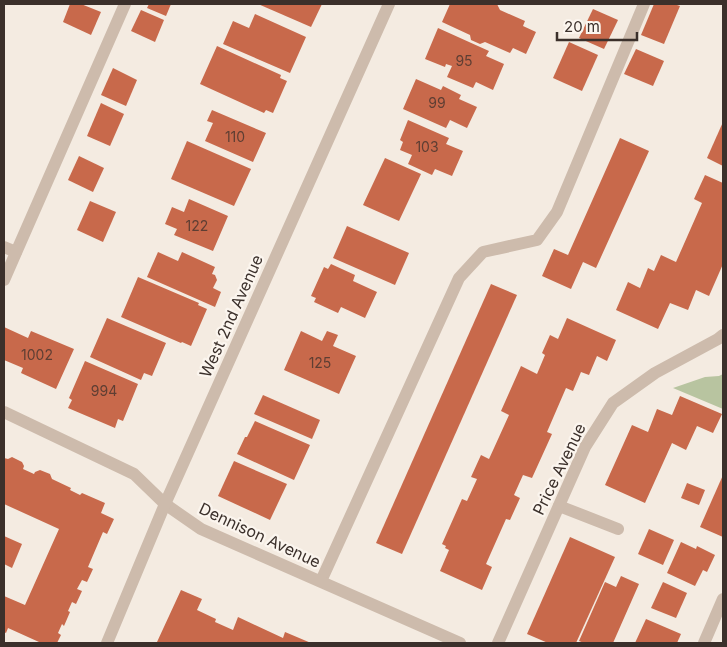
<svg xmlns="http://www.w3.org/2000/svg" width="727" height="647" viewBox="0 0 727 647" font-family="Inter,sans-serif">
	<style>
		.green { fill: #b8c4a0 }
		.building { fill: #c8694b }
		.lines { fill: none; stroke-linecap: round; stroke-linejoin: round }
		.lane { stroke: #cdbbac; stroke-width: 12 }
		.street { stroke: #cdbbac; stroke-width: 12 }
		.labels { text-anchor: middle; stroke-width: 4.5; stroke-linejoin: round; paint-order: stroke }
		.number-label { font-size: 14px; fill: #5e3e33 }
		.street-label { font-size: 16px; fill: #3b302b; stroke: #fbf5ee }
	</style>
	<rect width="100%" height="100%" fill="#f4ebe1"/>
	<polygon class="green" points="723,374 723,409 673,388 705,377 719,376"/>
	<g class="building">
		<polygon points="70,4 81,4 101,12 91,35 63,22"/>
		<polygon points="149,4 171,4 166,16 147,8"/>
		<polygon points="258,4 322,4 311,27"/>
		<polygon points="450,4 497,4 500,10 525,21 523,26 536,32 526,54 513,48 510,53 485,42 480,44 471,40 470,35 442,22"/>
		<polygon points="654,4 674,4 680,6 664,44 641,35"/>
		<polygon points="593,9 618,20 604,49 579,38"/>
		<polygon points="141,10 164,20 155,42 131,31"/>
		<polygon points="255,14 306,37 290,73 223,44 233,21 249,28"/>
		<polygon points="438,28 489,51 486,56 504,64 493,90 476,82 473,88 447,77 452,66 446,64 445,67 425,59"/>
		<polygon points="569,42 598,55 582,91 553,78"/>
		<polygon points="217,46 281,75 280,78 287,81 273,113 266,110 264,113 200,84"/>
		<polygon points="636,49 664,61 653,86 624,74"/>
		<polygon points="113,68 137,80 126,106 101,95"/>
		<polygon points="416,79 441,90 443,86 461,95 459,99 477,107 467,128 450,120 446,128 403,109"/>
		<polygon points="101,103 124,114 110,146 87,136"/>
		<polygon points="212,110 266,133 253,162 205,141 213,123 207,121"/>
		<polygon points="408,120 449,138 446,144 463,151 452,176 435,169 432,175 408,164 412,155 400,150 403,142 400,140"/>
		<polygon points="723,122 723,166 707,158"/>
		<polygon points="620,138 649,151 596,268 583,262 571,289 542,276 554,249 568,255"/>
		<polygon points="187,141 251,169 234,206 171,179"/>
		<polygon points="79,156 104,168 93,192 68,180"/>
		<polygon points="385,158 421,174 399,221 363,205"/>
		<polygon points="705,175 723,183 723,264 709,296 696,290 688,310 670,303 658,329 616,310 628,282 640,288 648,268 654,271 661,255 676,262 702,203 694,199"/>
		<polygon points="189,199 228,216 213,251 174,235 177,229 165,224 172,207 184,212"/>
		<polygon points="90,201 116,212 103,242 77,230"/>
		<polygon points="347,226 409,253 395,285 333,258"/>
		<polygon points="158,252 178,261 182,252 215,267 212,274 215,275 217,280 213,288 221,292 215,307 147,277"/>
		<polygon points="331,264 355,275 353,281 377,292 365,318 341,307 338,313 314,302 316,298 311,296 324,267 328,269"/>
		<polygon points="138,277 199,303 198,305 207,309 191,346 182,342 181,343 121,317"/>
		<polygon points="491,284 517,295 402,554 376,543"/>
		<polygon points="107,318 166,343 152,376 144,373 141,380 90,357"/>
		<polygon points="567,318 616,340 607,361 597,356 589,375 581,372 573,391 566,388 547,432 552,434 532,478 523,475 514,495 520,498 510,520 506,519 486,564 492,567 482,590 440,571 449,550 445,548 446,546 442,544 462,499 467,501 477,479 471,477 481,455 489,459 509,415 501,411 521,366 537,374 545,355 542,353 550,335 558,339"/>
		<polygon points="4,327 28,338 31,331 74,349 56,389 21,373 23,368 4,360"/>
		<polygon points="301,331 322,341 327,331 338,335 333,346 356,356 339,394 284,370"/>
		<polygon points="85,361 138,384 123,421 118,419 115,428 68,408 72,400 69,398"/>
		<polygon points="263,395 320,420 312,439 254,414"/>
		<polygon points="680,396 722,414 713,433 697,426 686,450 672,443 645,503 605,485 632,425 648,432 657,409 672,415"/>
		<polygon points="255,421 310,445 294,480 237,454 245,437 247,437"/>
		<polygon points="12,457 22,462 24,466 23,469 34,474 35,472 40,470 50,474 52,479 71,488 70,490 80,495 82,493 105,503 101,513 114,519 107,534 103,532 88,567 93,569 87,582 82,580 77,589 82,591 76,604 72,602 68,611 70,612 64,626 62,624 58,633 61,635 57,643 38,643 39,642 8,628 6,633 4,632 4,596 25,605 59,529 4,504 4,458 8,459"/>
		<polygon points="234,461 287,484 270,520 218,496"/>
		<polygon points="723,475 723,537 700,527"/>
		<polygon points="687,483 705,490 699,505 681,498"/>
		<polygon points="649,529 674,540 663,565 638,554"/>
		<polygon points="4,536 22,544 12,568 4,564"/>
		<polygon points="570,537 615,557 576,643 548,643 527,634"/>
		<polygon points="681,542 696,549 697,546 715,555 707,572 703,570 695,586 667,573"/>
		<polygon points="621,576 639,584 613,643 584,643 579,641 605,582 616,587"/>
		<polygon points="663,582 687,593 676,618 651,608"/>
		<polygon points="181,590 202,599 197,610 216,619 215,622 233,630 238,617 283,638 285,632 311,643 159,643 157,642"/>
		<polygon points="646,619 681,634 677,643 635,643"/>
	</g>
	<g class="lines">
		<g class="lane">
			<polyline points="4,247 16,252"/>
			<polyline points="4,280 125,4"/>
			<polyline points="559,506 618,529"/>
			<polyline points="321,581 459,278 483,252 537,240 557,212 644,4"/>
			<polyline points="704,643 723,599"/>
		</g>
		<g class="street">
			<polyline points="4,412 134,474 165,504 201,529 460,643"/>
			<polyline points="107,643 165,504 389,4"/>
			<polyline points="498,643 585,447 613,403 655,373 718,339 723,335"/>
		</g>
	</g>
	<g class="labels">
		<g class="number-label">
			<text x="464" y="66">95</text>
			<text x="437" y="108">99</text>
			<text x="235" y="142">110</text>
			<text x="427" y="152">103</text>
			<text x="197" y="231">122</text>
			<text x="37" y="360">1002</text>
			<text x="320" y="368">125</text>
			<text x="104" y="396">994</text>
		</g>
		<g class="street-label">
			<text transform="translate(231 316) rotate(-66)" y="6">West 2nd Avenue</text>
			<text transform="translate(559 469) rotate(-64)" y="6">Price Avenue</text>
			<text transform="translate(260 535) rotate(25)" y="6">Dennison Avenue</text>
		</g>
	</g>
	<rect width="727" height="647" fill="none" stroke="#3b302b" stroke-width="10"/>
	<path d="M557 32v8h80v-8" fill="none" stroke="#3b302b" stroke-width="2.5"/>
	<text x="564" y="32" font-size="15" fill="#3b302b" stroke="#fbf5ee" stroke-width="4" paint-order="stroke">20 m</text>
</svg>
